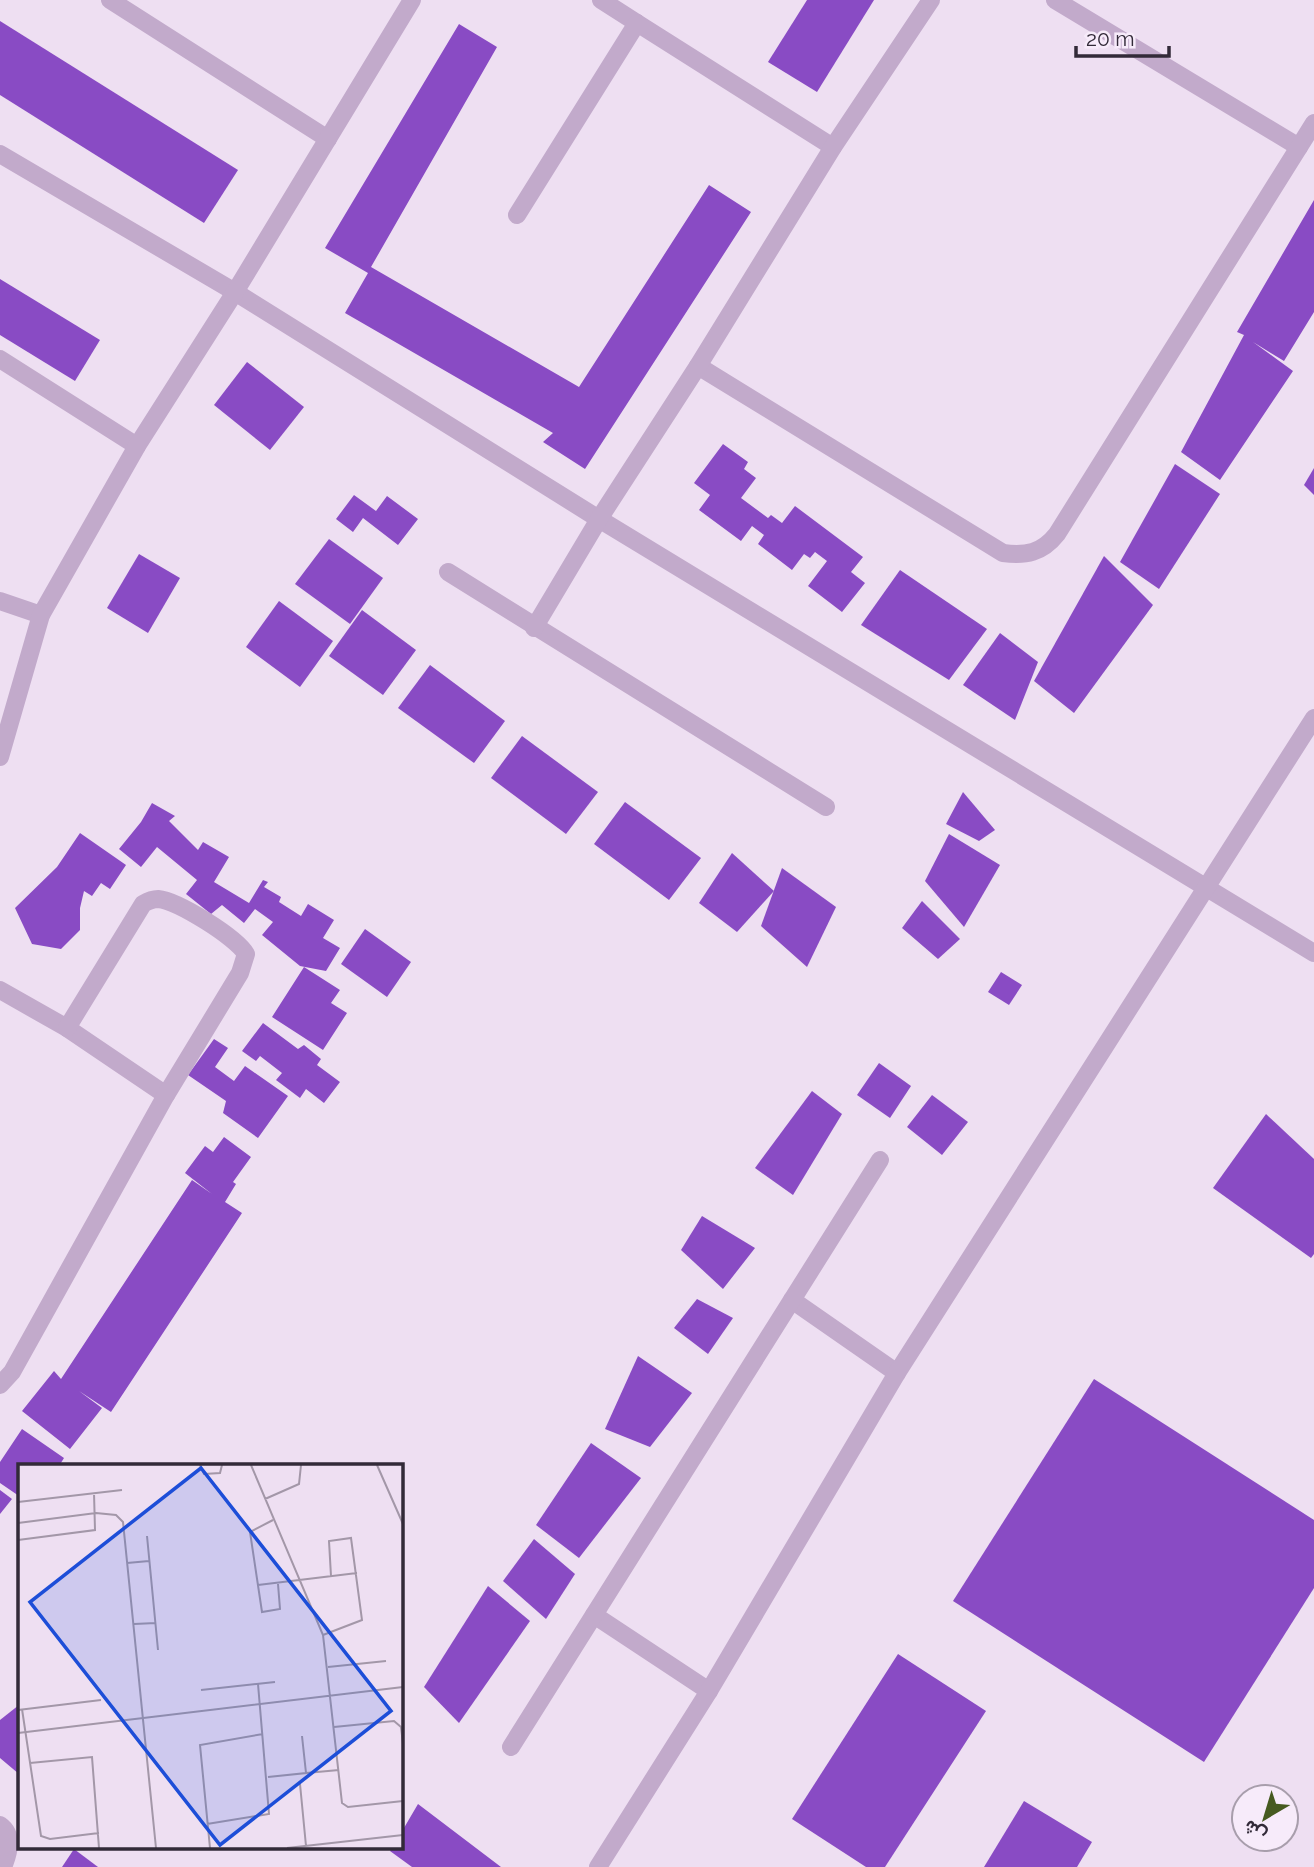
<svg xmlns="http://www.w3.org/2000/svg" width="1314" height="1867" viewBox="0 0 1314 1867" font-family="Raleway,Vazirmatn,sans-serif">
	<style>
		.building { fill: #894bc4 }
		.lines { fill: none; stroke-linecap: round; stroke-linejoin: round }
		.minor { stroke: #c2aacb; stroke-width: 18 }
		.inset-road { fill: none; stroke: #a397a8; stroke-width: 2 }
		.view { fill: #1d4ed8; fill-opacity: 0.15; stroke: #1d4ed8; stroke-width: 3.5 }
		.inset-edge { fill: none; stroke: #322a38; stroke-width: 3.5 }
	</style>
	<rect width="100%" height="100%" fill="#eedff2"/>
	<g class="building">
		<polygon points="807,0 874,0 817,92 768,62"/>
		<polygon points="0,21 238,170 204,223 0,95"/>
		<polygon points="459,24 497,47 371,267 579,387 709,185 751,212 585,469 543,442 553,433 345,313 368,273 325,248"/>
		<polygon points="1314,200 1314,312 1284,361 1253,342 1293,371 1220,480 1181,452 1244,335 1237,332"/>
		<polygon points="0,279 100,340 75,381 0,335"/>
		<polygon points="247,362 304,407 270,450 214,405"/>
		<polygon points="723,444 748,462 744,469 756,478 741,498 768,518 771,515 782,523 795,506 863,557 851,572 865,583 842,612 808,586 827,561 815,552 810,558 804,554 792,570 758,544 764,535 752,526 741,541 699,510 710,495 694,483"/>
		<polygon points="1175,464 1220,494 1159,589 1120,562"/>
		<polygon points="1314,468 1314,495 1304,485"/>
		<polygon points="354,495 376,511 387,496 418,519 398,545 363,518 353,532 336,519"/>
		<polygon points="329,539 383,578 350,624 295,584"/>
		<polygon points="139,554 180,578 148,633 107,608"/>
		<polygon points="1104,556 1153,605 1074,713 1034,681"/>
		<polygon points="900,570 987,629 949,680 861,625"/>
		<polygon points="279,601 333,641 300,687 246,647"/>
		<polygon points="362,610 416,650 383,695 329,656"/>
		<polygon points="1000,633 1038,662 1015,720 963,685"/>
		<polygon points="430,665 505,721 474,763 398,708"/>
		<polygon points="522,736 598,792 566,834 491,778"/>
		<polygon points="963,792 995,830 979,841 946,824"/>
		<polygon points="625,802 701,858 669,900 594,844"/>
		<polygon points="152,803 175,816 169,821 198,850 203,842 229,857 214,882 249,903 263,880 268,882 264,887 281,897 279,902 301,916 308,904 334,920 323,938 340,948 326,971 300,966 262,935 273,922 255,909 244,923 222,905 211,914 186,894 197,880 157,847 141,867 119,849 141,822"/>
		<polygon points="80,833 126,865 110,889 101,883 92,896 84,891 80,908 80,930 61,949 32,944 15,908 57,867"/>
		<polygon points="949,834 1000,865 964,927 925,881"/>
		<polygon points="732,853 774,891 737,932 699,903"/>
		<polygon points="782,868 836,907 807,967 761,926"/>
		<polygon points="922,901 960,939 938,959 902,928"/>
		<polygon points="365,929 411,962 387,997 341,964"/>
		<polygon points="304,967 340,990 331,1003 347,1013 323,1050 272,1017"/>
		<polygon points="1001,972 1022,985 1009,1005 988,992"/>
		<polygon points="263,1023 298,1049 304,1045 321,1059 317,1065 340,1082 324,1103 306,1089 300,1098 276,1080 282,1073 260,1056 256,1061 242,1051"/>
		<polygon points="214,1039 228,1048 215,1067 234,1081 245,1066 288,1096 258,1138 223,1113 226,1101 188,1075"/>
		<polygon points="879,1063 911,1086 890,1118 857,1095"/>
		<polygon points="812,1091 842,1114 793,1195 755,1168"/>
		<polygon points="932,1095 968,1122 942,1155 907,1127"/>
		<polygon points="1266,1114 1314,1159 1314,1254 1311,1258 1213,1188"/>
		<polygon points="224,1137 251,1157 233,1182 236,1184 225,1202 242,1213 111,1412 79,1391 102,1408 70,1449 22,1411 54,1371 61,1379 192,1180 212,1194 185,1173 205,1146 213,1152"/>
		<polygon points="702,1216 755,1248 723,1289 681,1250"/>
		<polygon points="697,1299 733,1318 708,1354 674,1328"/>
		<polygon points="638,1356 692,1393 650,1447 605,1429"/>
		<polygon points="1094,1379 1314,1520 1314,1588 1204,1762 953,1601"/>
		<polygon points="22,1429 64,1458 59,1466 19,1466 19,1496 0,1483 0,1462"/>
		<polygon points="591,1443 641,1478 579,1558 536,1525"/>
		<polygon points="0,1490 12,1499 0,1514"/>
		<polygon points="534,1539 575,1574 546,1619 503,1581"/>
		<polygon points="488,1586 530,1621 459,1723 424,1687"/>
		<polygon points="898,1654 986,1711 885,1867 866,1867 792,1819"/>
		<polygon points="19,1705 19,1774 0,1758 0,1720"/>
		<polygon points="1024,1801 1092,1842 1077,1867 984,1867"/>
		<polygon points="418,1804 501,1867 412,1867 390,1851 392,1848 401,1848 401,1833"/>
		<polygon points="74,1849 98,1867 62,1867"/>
	</g>
	<g class="lines">
		<g class="minor">
			<polyline points="110,0 328,139"/>
			<polyline points="601,0 637,23"/>
			<polyline points="1055,0 1299,147"/>
			<polyline points="0,154 235,292 599,519 1314,953"/>
			<polyline points="517,215 637,23 833,147"/>
			<polyline points="0,359 137,446"/>
			<path d="M698,366L1003,553C1026,556 1042,553 1057,534L1314,123"/>
			<polyline points="448,572 826,807"/>
			<polyline points="0,601 41,615"/>
			<polyline points="534,628 599,519 698,366 833,147 931,0"/>
			<polyline points="0,757 41,615 137,446 235,292 412,0"/>
			<polyline points="0,990 67,1028 166,1095"/>
			<polyline points="792,1300 897,1373"/>
			<path d="M0,1385L12,1372L166,1095L240,973L246,954C236,937 178,901 158,899C152,899 148,901 143,904L67,1028"/>
			<polyline points="594,1615 709,1691"/>
			<polyline points="511,1747 880,1160"/>
			<path d="M0,1825C14,1835 9,1853 3,1867"/>
			<polyline points="598,1867 709,1691 897,1373 1314,718"/>
		</g>
	</g>
	<g transform="translate(18 1464)">
		<rect width="385" height="385" fill="#eedff2"/>
		<path class="inset-road" d="M182,1L186,10L202,9L204,1M233,1L305,171L324,339L330,343L385,337M359,1L385,60M247,35L281,20L283,1M0,38L104,26M255,56L232,68L244,148L262,145L260,120M0,59L78,49L98,51L105,58L138,384M129,72L140,186M0,76L77,66L76,29M109,99L131,97M240,121L339,109M116,160L138,159M305,171L344,156L333,74L311,77L313,112M310,203L368,197M183,226L257,218M4,245L23,372L32,375L81,369M0,246L83,236M316,263L376,257L383,263L385,280M0,269L385,223M12,299L74,293L81,384M288,309L321,306M250,313L288,309L284,272M282,320L288,382M189,360L251,350L240,220M192,384L182,281L245,270M269,384L385,371"/>
		<path class="view" d="M183,4L373,247L202,381L12,138Z"/>
		<rect width="385" height="385" class="inset-edge"/>
	</g>
	<g transform="translate(1265 1818) rotate(218)"><circle r="33" fill="#f7ebfa" stroke="#a89eac" stroke-width="2"/>
	<path d="M0-5L12 26L0 18L-12 26Z" fill="#465a20"/>
	<text y="-10" font-size="19" font-weight="bold" text-anchor="middle" fill="#322a38">ش</text>
	</g>
	<path d="M1076 46v10h93v-10" fill="none" stroke="#322a38" stroke-width="3.5"/>
	<text x="1086" y="46" font-size="21" fill="#322a38" stroke="#f7ebfa" stroke-width="5" paint-order="stroke">20 m</text>
</svg>
